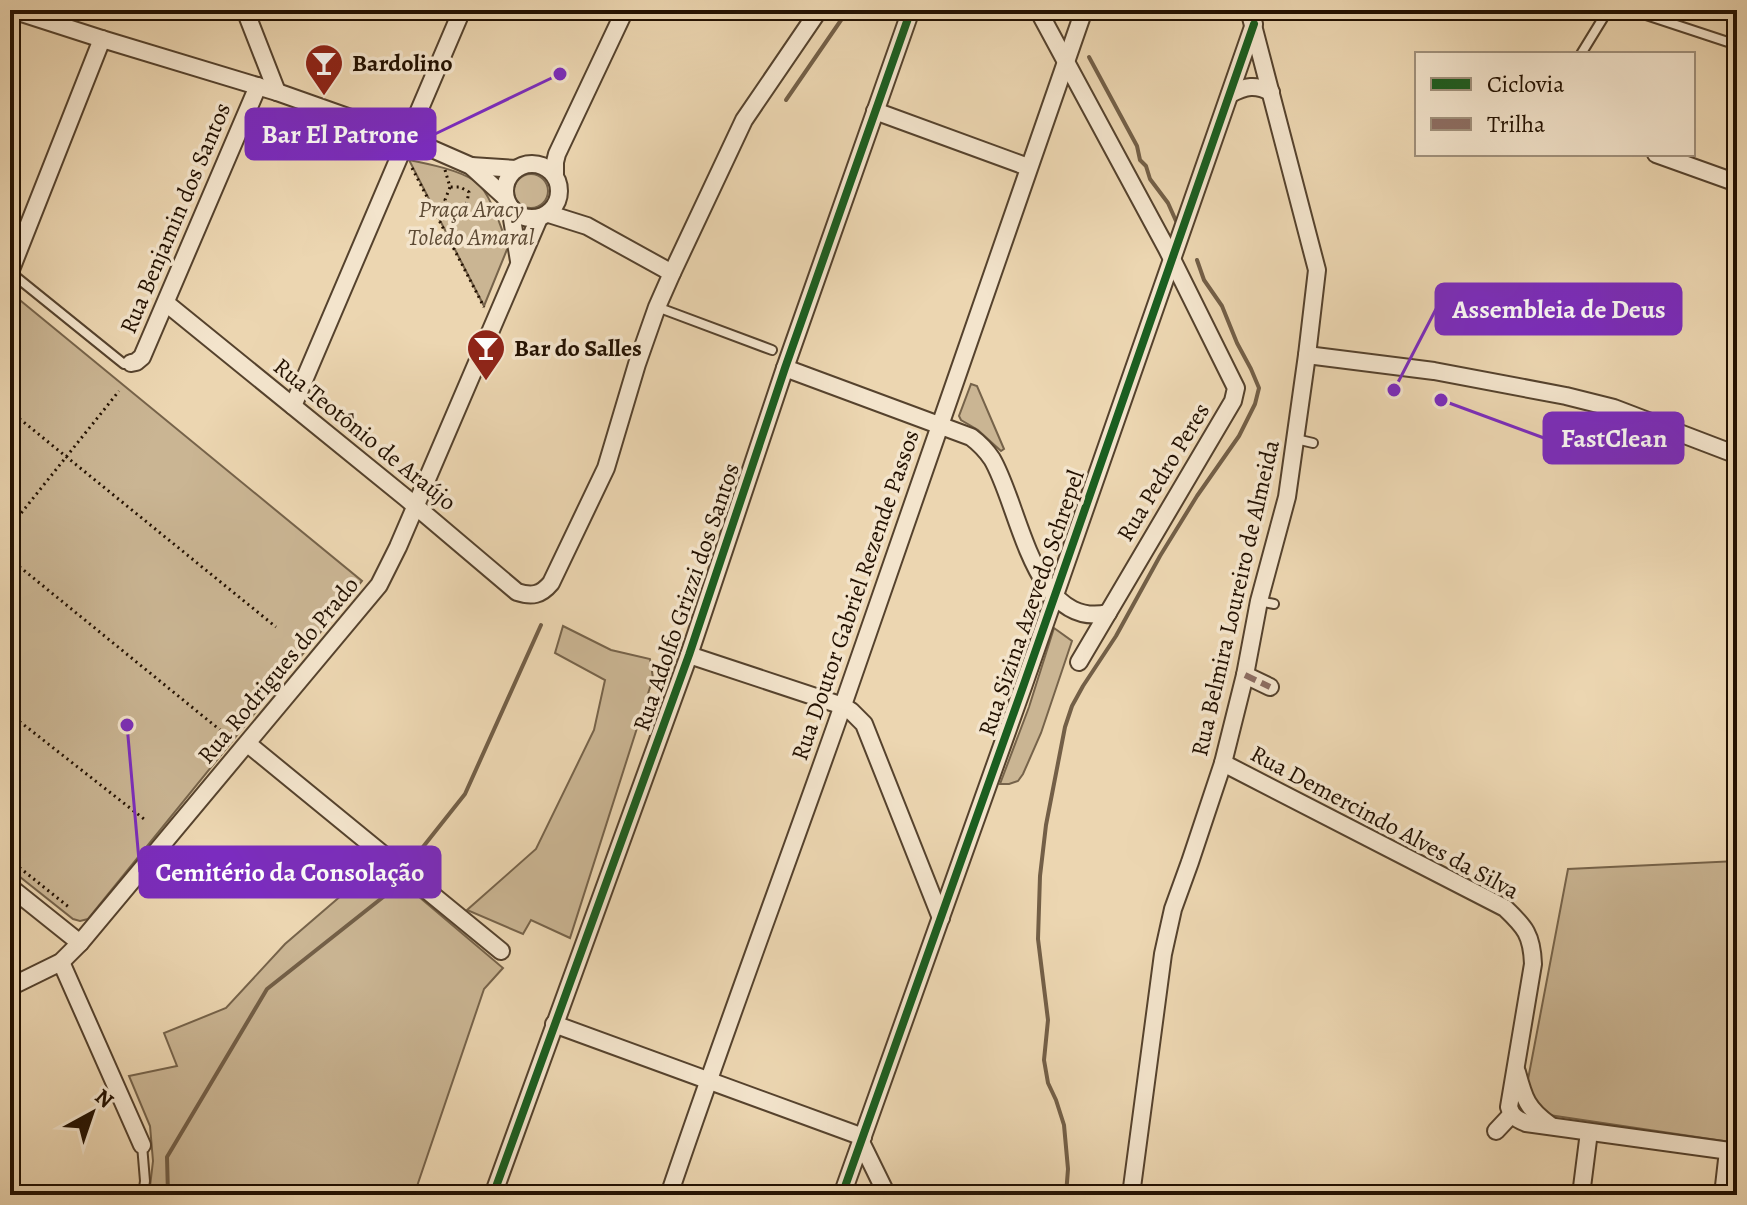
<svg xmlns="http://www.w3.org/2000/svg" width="1747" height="1205" viewBox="0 0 1747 1205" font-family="Alegreya,serif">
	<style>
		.green { fill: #cab593; stroke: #76634a; stroke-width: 2 }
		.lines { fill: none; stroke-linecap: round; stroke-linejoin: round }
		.stream { stroke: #735f47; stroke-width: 4 }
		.lane-casing { stroke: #55422d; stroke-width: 12 }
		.street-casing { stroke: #55422d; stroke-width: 20 }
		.path { stroke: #231101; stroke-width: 3; stroke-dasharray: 2 4; stroke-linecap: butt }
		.lane { stroke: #f3e4cc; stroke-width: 8 }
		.street { stroke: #f3e4cc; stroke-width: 16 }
		.quiet { stroke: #8d6e63; stroke-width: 6; stroke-dasharray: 12 6; stroke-linecap: butt }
		.cycleway-casing { stroke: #f3e4cc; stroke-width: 13 }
		.cycleway { stroke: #1b5e20; stroke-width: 8 }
		.labels { text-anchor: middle; stroke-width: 7; stroke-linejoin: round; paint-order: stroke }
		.poi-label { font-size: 24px; font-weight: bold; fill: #231101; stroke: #f3e4cc; text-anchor: start }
		.park-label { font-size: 24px; font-style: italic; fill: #5d4a34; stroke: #f3e4cc }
		.street-label { font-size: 24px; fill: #231101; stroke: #f3e4cc }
		.leader { fill: none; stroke: #7b2cbf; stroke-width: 3 }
		.callout-dot { fill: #7b2cbf; stroke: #f3e4cc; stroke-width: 3 }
		.callout { fill: #7b2cbf; stroke: #7b2cbf; stroke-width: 3 }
		.callout-label { font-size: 26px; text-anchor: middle; font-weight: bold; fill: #fff }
	</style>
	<rect width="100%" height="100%" fill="#ecd6b1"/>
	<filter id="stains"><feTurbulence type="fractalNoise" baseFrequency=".0025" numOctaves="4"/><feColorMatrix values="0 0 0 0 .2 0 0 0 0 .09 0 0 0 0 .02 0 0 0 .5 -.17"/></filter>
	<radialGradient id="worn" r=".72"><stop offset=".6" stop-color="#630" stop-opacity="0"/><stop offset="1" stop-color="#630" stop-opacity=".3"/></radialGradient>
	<g class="green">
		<path d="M409,160C429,164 459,170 475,181C490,191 502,230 508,247L484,306Z"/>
		<circle cx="531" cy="191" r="17"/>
		<polygon points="10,292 362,581 88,919 80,921 73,919 10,869"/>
		<polygon points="971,384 977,386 1004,449 1001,451 978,430 961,420 959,416"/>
		<polygon points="563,626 611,650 650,659 653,678 570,938 531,920 523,934 467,910 536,849 594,730 605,680 555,653"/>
		<polygon points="1054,628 1072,641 1041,733 1023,774 1018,781 1009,784 1000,784 1029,707"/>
		<polygon points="1737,861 1737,1143 1522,1111 1568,869"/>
		<polygon points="379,863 503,968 484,989 414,1195 149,1195 153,1161 150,1126 129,1076 177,1066 164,1033 226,1008 285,944"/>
	</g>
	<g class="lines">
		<g class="stream">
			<polyline points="1065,10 1067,13"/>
			<polyline points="1089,57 1137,146 1140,160 1146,166 1150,179 1168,203 1176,221"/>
			<polyline points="786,100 848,10"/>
			<polyline points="415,857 465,794 541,625"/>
			<polyline points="168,1195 167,1157 267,989 392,890"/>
			<polyline points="1066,1195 1068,1169 1064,1125 1056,1100 1048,1083 1044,1060 1048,1020 1038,939 1040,876 1046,825 1065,727 1072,706 1083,686 1116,636 1160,556 1197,496 1239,436 1255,404 1259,388 1251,369 1237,343 1222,306 1204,280 1197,260"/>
		</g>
		<g class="lane-casing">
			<g id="lane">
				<polyline points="1631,10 1737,45"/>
				<polyline points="1581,54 1608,10"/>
				<polyline points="10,272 114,356 124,364 131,363"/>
				<polyline points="657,307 772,350"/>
				<polyline points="1296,439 1313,443"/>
				<polyline points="1259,601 1274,604"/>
				<polyline points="142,1145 145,1181 143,1195"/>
			</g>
		</g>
		<g class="street-casing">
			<g id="street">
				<polyline points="12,10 102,39 277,92 407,138 471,166 505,197"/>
				<polyline points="245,10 277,92"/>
				<polyline points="1038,10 1167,249 1236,388 1233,401 1079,662"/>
				<path d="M1230,94C1246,86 1255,84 1271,92"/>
				<polyline points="875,111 1028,167"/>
				<polyline points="1656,154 1737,183"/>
				<circle cx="532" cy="191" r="27"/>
				<polyline points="471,166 516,169"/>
				<polyline points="555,175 555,162 557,154 625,10"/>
				<polyline points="510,207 519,261"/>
				<polyline points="549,214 587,226 672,273"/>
				<polyline points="10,272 102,39"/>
				<path d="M166,303L406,498L517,592C532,597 541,595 551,583L606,468L637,364L657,307L672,273L744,120L819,10"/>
				<polyline points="1307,355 1434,371 1566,396 1614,408 1737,455"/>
				<polyline points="131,363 136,362 142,357 258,86"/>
				<path d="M785,368L971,437C979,443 986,450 992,459C1020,506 1033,630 1108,613"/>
				<polyline points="293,406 462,10"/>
				<polyline points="689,655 843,706 851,711 864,724 941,918"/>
				<polyline points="1245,675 1270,687"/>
				<polyline points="248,744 501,951"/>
				<path d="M1223,763L1505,908C1525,927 1532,935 1533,964L1509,1107C1512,1117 1517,1119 1526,1123L1737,1152"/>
				<polyline points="10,887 80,943"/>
				<polyline points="61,962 142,1145"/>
				<polyline points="10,987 61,962 80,943 379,585 398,547 539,218"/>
				<polyline points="554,1024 863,1137"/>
				<path d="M1517,1072C1524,1098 1527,1109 1550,1125"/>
				<polyline points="1496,1131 1511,1115"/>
				<polyline points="861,1142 887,1195"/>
				<polyline points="493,1195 689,655 785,368 911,10"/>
				<path d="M669,1195C724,1032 785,870 842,708C924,476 1002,242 1084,10"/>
				<polyline points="842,1195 1024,684 1254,24"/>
				<polyline points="1131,1195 1163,954 1173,909 1190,862 1223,763 1245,675 1259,601 1287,497 1307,355 1317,270 1249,10"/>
				<polyline points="1581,1195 1589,1132"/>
				<polyline points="1723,1195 1728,1151"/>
			</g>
		</g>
		<g class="path">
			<polyline points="412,168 484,307"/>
			<polyline points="445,170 450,187 445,200 453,210 466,206 469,192 460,187 450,187"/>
			<polyline points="10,411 276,627"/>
			<polyline points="10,527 119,391"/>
			<polyline points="10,559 220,730"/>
			<polyline points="10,714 144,819"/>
			<polyline points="10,860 70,908"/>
		</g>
		<use href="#lane" class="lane"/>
		<use href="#street" class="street"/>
		<polyline class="quiet" points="1245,675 1270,687"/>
		<g class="cycleway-casing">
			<g id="cycleway">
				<polyline points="493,1195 689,655 785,368 911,10"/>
				<polyline points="842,1195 1024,684 1254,24"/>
			</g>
		</g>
		<use href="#cycleway" class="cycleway"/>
	</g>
	<defs>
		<g id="bar-pin" transform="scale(2)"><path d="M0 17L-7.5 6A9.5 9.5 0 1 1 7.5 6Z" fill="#8f2418" stroke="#f3e4cc"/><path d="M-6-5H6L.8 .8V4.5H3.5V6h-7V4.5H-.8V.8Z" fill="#fff"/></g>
	</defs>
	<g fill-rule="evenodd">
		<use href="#bar-pin" x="324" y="63"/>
		<use href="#bar-pin" x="486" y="348"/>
	</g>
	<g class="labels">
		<g class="poi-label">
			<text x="352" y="71">Bardolino</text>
			<text x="514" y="356">Bar do Salles</text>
		</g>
		<g class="park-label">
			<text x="471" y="217">Praça Aracy<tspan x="471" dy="28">Toledo Amaral</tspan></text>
		</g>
		<g class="street-label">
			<text transform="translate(175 218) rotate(-67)" y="8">Rua Benjamin dos Santos</text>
			<text transform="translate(365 434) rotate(39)" y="8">Rua Teotônio de Araújo</text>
			<text transform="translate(1163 472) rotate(-59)" y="8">Rua Pedro Peres</text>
			<text transform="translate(855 595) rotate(-71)" y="8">Rua Doutor Gabriel Rezende Passos</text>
			<text transform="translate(686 597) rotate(-71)" y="8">Rua Adolfo Grizzi dos Santos</text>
			<text transform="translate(1235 598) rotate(-77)" y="8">Rua Belmira Loureiro de Almeida</text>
			<text transform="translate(1031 603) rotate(-71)" y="8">Rua Sizina Azevedo Schrepel</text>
			<text transform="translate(278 670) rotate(-50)" y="8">Rua Rodrigues do Prado</text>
			<text transform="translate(1385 822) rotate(28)" y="8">Rua Demercindo Alves da Silva</text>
		</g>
	</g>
	<path class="leader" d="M560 74L435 134M1394 390L1436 309M1441 400L1544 438M127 725L140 872"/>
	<g class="callout-dot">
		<circle cx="560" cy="74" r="8"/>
		<circle cx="1394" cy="390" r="8"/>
		<circle cx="1441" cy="400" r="8"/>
		<circle cx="127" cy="725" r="8"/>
	</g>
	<g class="callout">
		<rect x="246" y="109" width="189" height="50" rx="8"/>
		<rect x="1436" y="284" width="245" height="50" rx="8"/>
		<rect x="1544" y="413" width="139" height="50" rx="8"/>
		<rect x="140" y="847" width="300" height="50" rx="8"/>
	</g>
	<g class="callout-label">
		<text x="340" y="143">Bar El Patrone</text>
		<text x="1559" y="318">Assembleia de Deus</text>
		<text x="1614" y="447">FastClean</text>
		<text x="290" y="881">Cemitério da Consolação</text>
	</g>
	<rect width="1747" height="1205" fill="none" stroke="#ecd6b1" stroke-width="40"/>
	<rect x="12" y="12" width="1723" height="1181" fill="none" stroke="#231101" stroke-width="4"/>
	<rect x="20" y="20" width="1707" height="1165" fill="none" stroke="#231101" stroke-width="2"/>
	<rect x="1415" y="52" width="280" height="104" fill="#f3e4cc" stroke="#a0907b" stroke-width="2"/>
	<rect x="1431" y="78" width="40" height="12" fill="#1b5e20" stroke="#a0907b" stroke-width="2"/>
	<text x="1487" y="92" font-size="24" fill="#231101">Ciclovia</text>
	<rect x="1431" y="118" width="40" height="12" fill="#8d6e63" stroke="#a0907b" stroke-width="2"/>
	<text x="1487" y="132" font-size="24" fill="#231101">Trilha</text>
	<g transform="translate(92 1113) rotate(40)" stroke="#f3e4cc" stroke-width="6" paint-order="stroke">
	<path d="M0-6L14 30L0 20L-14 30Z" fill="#231101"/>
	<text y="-12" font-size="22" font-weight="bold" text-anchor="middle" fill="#231101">N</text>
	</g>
	<rect width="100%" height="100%" filter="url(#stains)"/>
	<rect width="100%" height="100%" fill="url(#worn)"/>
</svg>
